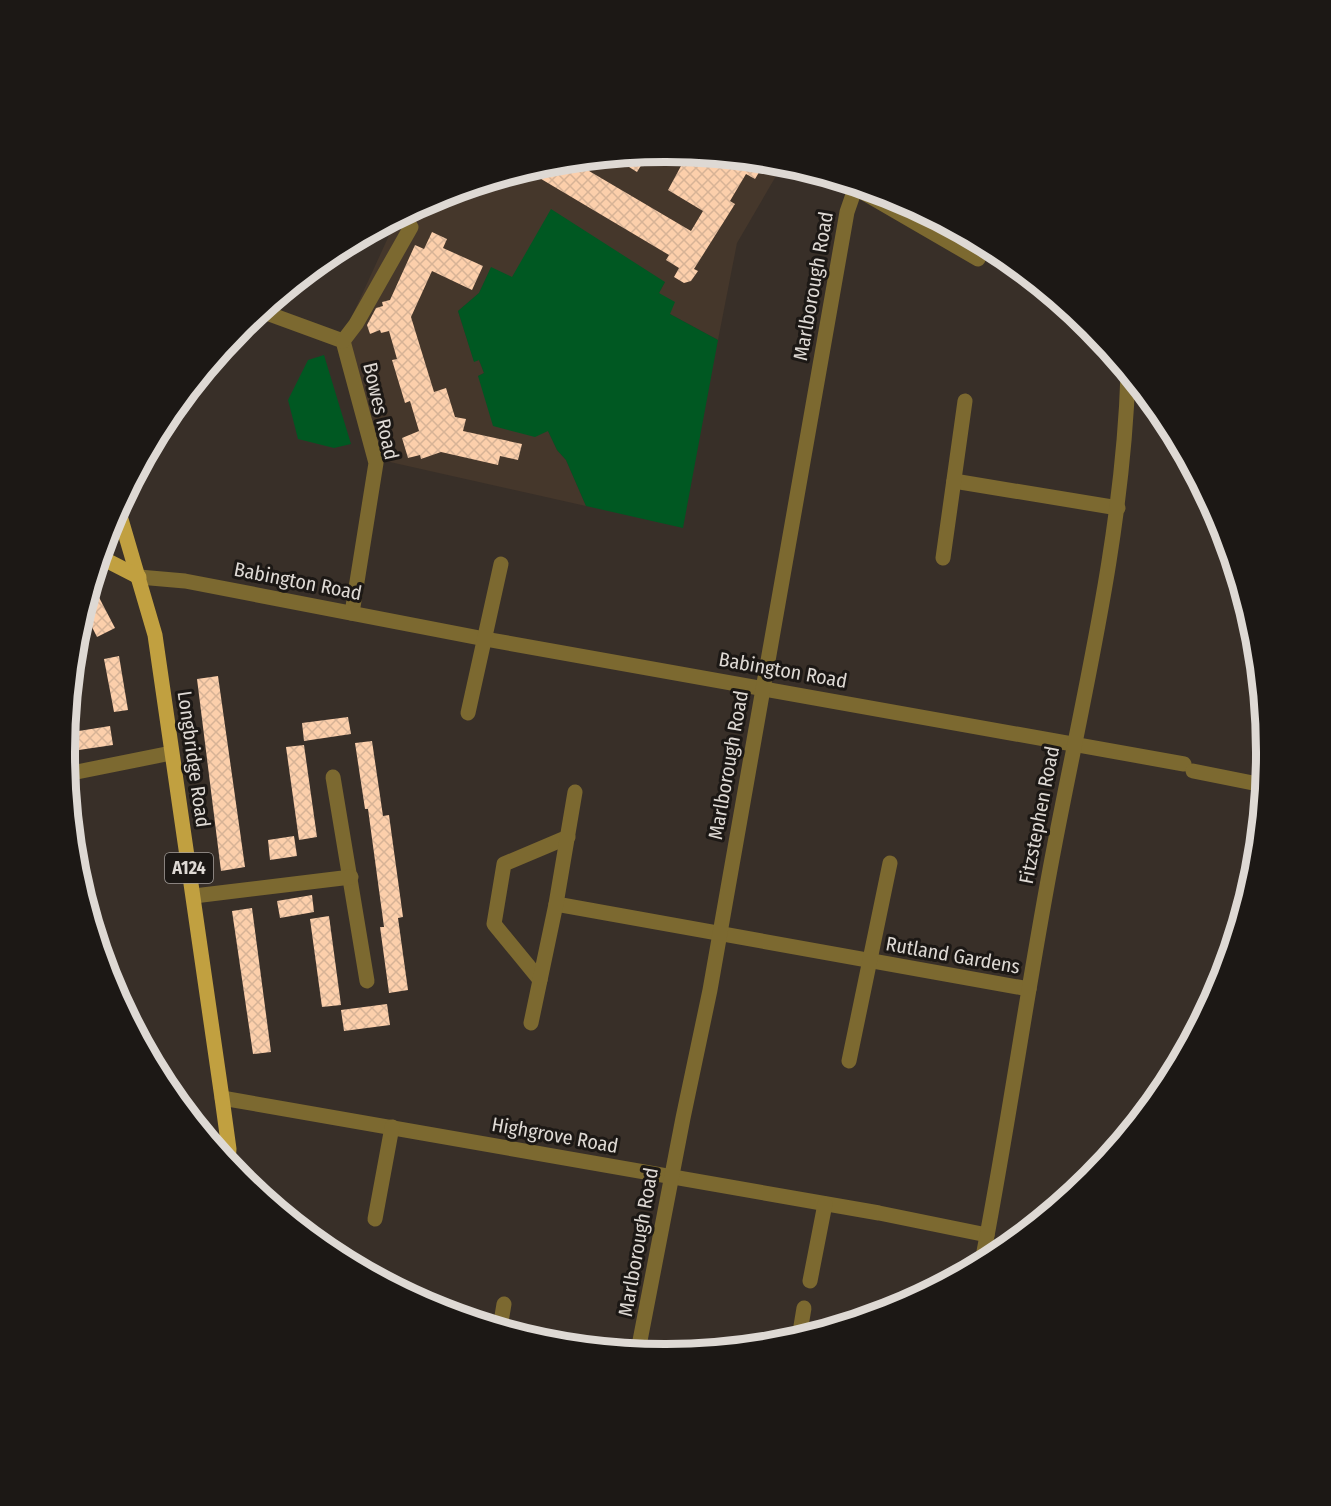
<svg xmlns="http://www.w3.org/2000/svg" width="1331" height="1506" viewBox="0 0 1331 1506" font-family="'Fira Sans Condensed',sans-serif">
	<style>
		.built { fill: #45372b }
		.green { fill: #005822 }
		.building { fill: url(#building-cross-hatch) }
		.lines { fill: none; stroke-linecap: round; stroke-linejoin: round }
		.path { stroke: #746d67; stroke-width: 3; stroke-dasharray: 4.5 3; stroke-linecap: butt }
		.minor { stroke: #7c6930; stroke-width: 15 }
		.major { stroke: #c1a040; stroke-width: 15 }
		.labels { text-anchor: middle; stroke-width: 6; stroke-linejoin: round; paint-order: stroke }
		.shield { fill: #1c1815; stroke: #a49f9b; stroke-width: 1.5 }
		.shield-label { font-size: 18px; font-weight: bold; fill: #ded9d4 }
		.street-label { font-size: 20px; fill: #ded9d4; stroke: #1c1815 }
		.rim { fill: none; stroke: #ded9d4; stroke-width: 8 }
	</style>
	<defs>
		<pattern id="building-cross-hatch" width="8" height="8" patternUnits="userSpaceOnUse" patternTransform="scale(1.5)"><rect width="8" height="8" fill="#fccfab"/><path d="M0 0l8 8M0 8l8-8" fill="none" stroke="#d7b396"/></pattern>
	</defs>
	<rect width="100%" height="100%" fill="#382f28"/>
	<polygon class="built" points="666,152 783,164 737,243 718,340 670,314 659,293 665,282 511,277 491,268 479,293 458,311 474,361 479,360 484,373 478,376 548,431 557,450 566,460 586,506 381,460 342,338 397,218 436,198 549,163"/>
	<g class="green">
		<polygon points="551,209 665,282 659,293 675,302 670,314 718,340 683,528 586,506 566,460 557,450 548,431 535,437 493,426 478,376 484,373 479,360 474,362 458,311 479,293 491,267 512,277"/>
		<polygon points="324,355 351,444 334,448 298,439 288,400 308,360"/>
	</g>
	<g class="building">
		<polygon points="666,152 715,157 724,162 718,157 760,161 761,169 755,179 746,174 730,201 735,204 694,269 698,271 691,281 684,283 674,277 679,268 666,260 669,255 526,170 549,163 589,160 584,168 691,231 703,211 668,190 681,166 658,153"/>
		<polygon points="648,154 637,172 613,157"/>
		<polygon points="432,232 447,239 443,248 483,266 472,290 432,271 411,317 434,392 446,388 455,417 466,419 463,431 522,444 518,460 500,456 498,465 441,452 421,459 420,455 408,458 402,438 419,431 410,401 405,403 392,360 397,359 389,331 381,333 380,330 370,334 367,325 376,308 383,306 382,302 390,300 415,245 424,249"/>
		<polygon points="92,584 115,628 97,637 84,611"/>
		<polygon points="119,656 128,710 114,712 104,659"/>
		<polygon points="218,676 245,867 221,871 197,679"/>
		<polygon points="348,717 351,734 304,741 302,723"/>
		<polygon points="110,726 113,745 65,752 66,733"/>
		<polygon points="372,741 383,816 389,815 403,917 398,918 408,990 389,993 380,927 384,927 368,809 365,809 355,743"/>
		<polygon points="304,745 317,837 299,840 286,747"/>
		<polygon points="294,836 297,856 270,860 268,840"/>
		<polygon points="312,895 314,912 280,918 277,901"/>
		<polygon points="252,908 271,1052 253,1054 232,911"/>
		<polygon points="329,916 341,1005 322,1007 310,919"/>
		<polygon points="387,1004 390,1025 344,1031 341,1010"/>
	</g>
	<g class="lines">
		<polyline class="path" points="1002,1237 1015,1240"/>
		<g class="minor">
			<polyline points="847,183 978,259"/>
			<polyline points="261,311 343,341 376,463 352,613"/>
			<polyline points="343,341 356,324 411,227"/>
			<polyline points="954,481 1118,508"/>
			<polyline points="943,558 965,401"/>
			<polyline points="139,577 185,581 485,639 1184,764"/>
			<polyline points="468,713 501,564"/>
			<polyline points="1193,771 1263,785"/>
			<polyline points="67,774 171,753"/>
			<polyline points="333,777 367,981"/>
			<polyline points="194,896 351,877"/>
			<polyline points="556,904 1029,989"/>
			<polyline points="540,980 494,924 504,864 568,837"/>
			<polyline points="531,1023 556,904 575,792"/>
			<polyline points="849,1061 890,863"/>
			<polyline points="222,1098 879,1213 987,1235"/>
			<polyline points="375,1219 392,1127"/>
			<path d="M982,1262C1009,1123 1028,982 1055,843C1085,687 1123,533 1128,374"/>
			<polyline points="810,1281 825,1204"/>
			<polyline points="500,1328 504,1304"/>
			<polyline points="799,1338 804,1308"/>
			<polyline points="638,1351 683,1118 710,990 847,212 856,186"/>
		</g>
		<g class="major">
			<polyline points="118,509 155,635 222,1098 229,1149 228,1162"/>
			<polyline points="100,557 139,577"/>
		</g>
	</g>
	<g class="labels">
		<rect class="shield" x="165" y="853" width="48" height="30" rx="4.5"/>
		<g class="shield-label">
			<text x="189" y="874">A124</text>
		</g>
		<g class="street-label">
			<text transform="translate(813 286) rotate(-80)" y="7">Marlborough Road</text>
			<text transform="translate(381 411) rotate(77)" y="7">Bowes Road</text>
			<text transform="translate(298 581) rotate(11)" y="7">Babington Road</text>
			<text transform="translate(783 670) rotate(10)" y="7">Babington Road</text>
			<text transform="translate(194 759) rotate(82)" y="7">Longbridge Road</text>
			<text transform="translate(728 765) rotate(-80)" y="7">Marlborough Road</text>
			<text transform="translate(1039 815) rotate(-79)" y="7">Fitzstephen Road</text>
			<text transform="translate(953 955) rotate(10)" y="7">Rutland Gardens</text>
			<text transform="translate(555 1135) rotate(10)" y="7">Highgrove Road</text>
			<text transform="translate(638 1242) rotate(-80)" y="7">Marlborough Road</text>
		</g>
	</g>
	<path d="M0 0H1331V1506H0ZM665 162H666A590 590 0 0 1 1256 752V754A590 590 0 0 1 666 1344H665A590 590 0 0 1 75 754V752A590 590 0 0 1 665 162Z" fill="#1c1815" fill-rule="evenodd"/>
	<path class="rim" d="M665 162H666A590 590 0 0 1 1256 752V754A590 590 0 0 1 666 1344H665A590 590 0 0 1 75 754V752A590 590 0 0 1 665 162Z"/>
</svg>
